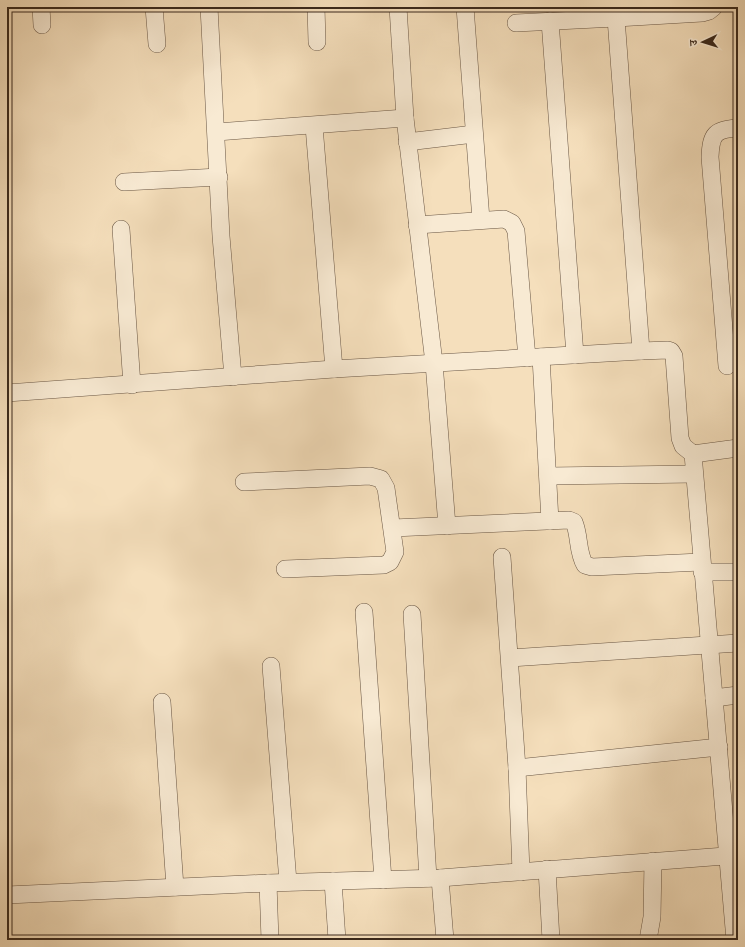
<svg xmlns="http://www.w3.org/2000/svg" width="745" height="947" viewBox="0 0 745 947" font-family="'IM FELL Double Pica','Noto Serif Devanagari',serif">
	<style>
		.lines { fill: none; stroke-linecap: round; stroke-linejoin: round }
		.minor-casing { stroke: #695644; stroke-width: 18 }
		.tertiary-casing { stroke: #695644; stroke-width: 22 }
		.minor { stroke: #f8ead3; stroke-width: 17 }
		.tertiary { stroke: #f8ead3; stroke-width: 21 }
	</style>
	<rect width="100%" height="100%" fill="#f5dfbc"/>
	<filter id="stains"><feTurbulence type="fractalNoise" baseFrequency=".005" numOctaves="4"/><feColorMatrix values="0 0 0 0 .2 0 0 0 0 .09 0 0 0 0 .02 0 0 0 .5 -.17"/></filter>
	<radialGradient id="worn" r=".72"><stop offset=".6" stop-color="#630" stop-opacity="0"/><stop offset="1" stop-color="#630" stop-opacity=".3"/></radialGradient>
	<g class="lines">
		<g class="minor-casing">
			<g id="minor">
				<polyline points="41,7 42,25"/>
				<polyline points="154,7 157,44"/>
				<polyline points="209,7 221,236 233,377"/>
				<polyline points="316,7 317,42"/>
				<polyline points="398,7 405,118 434,363 447,526"/>
				<polyline points="465,7 481,220"/>
				<polyline points="550,21 575,355"/>
				<polyline points="516,23 616,18"/>
				<polyline points="314,126 334,369"/>
				<polyline points="217,132 405,118"/>
				<polyline points="407,142 474,134"/>
				<polyline points="124,182 219,177"/>
				<polyline points="417,225 504,219 512,223 516,231 527,358"/>
				<polyline points="121,229 132,385"/>
				<polyline points="641,351 668,350 671,351 674,356 680,438 683,446 693,454"/>
				<polyline points="541,357 550,521"/>
				<path d="M727,366L710,157C711,134 715,129 738,128"/>
				<polyline points="7,393 334,369 641,351 616,18 702,13 709,11 714,7"/>
				<polyline points="548,476 694,474"/>
				<polyline points="244,482 370,476 381,479 386,488 395,552 390,562 384,565 285,569"/>
				<path d="M393,528L569,520L574,522C580,536 577,552 585,565L592,567L701,562"/>
				<polyline points="502,557 517,768 521,872"/>
				<polyline points="702,572 738,572"/>
				<polyline points="364,612 383,880"/>
				<polyline points="412,614 428,878"/>
				<polyline points="510,658 738,643"/>
				<polyline points="271,666 288,882"/>
				<polyline points="714,698 738,695"/>
				<polyline points="162,702 175,887"/>
				<polyline points="517,768 719,747"/>
				<polyline points="547,869 551,940"/>
				<polyline points="440,878 445,940"/>
				<polyline points="333,881 337,940"/>
				<polyline points="268,883 270,940"/>
				<polyline points="7,895 268,883 440,878 738,855"/>
				<polyline points="648,940 652,917 653,861"/>
				<polyline points="735,940 693,454 738,448"/>
			</g>
		</g>
		<g class="tertiary-casing">
			<polyline id="tertiary" points="737,940 738,939"/>
		</g>
		<use href="#minor" class="minor"/>
		<use href="#tertiary" class="tertiary"/>
	</g>
	<rect width="745" height="947" fill="none" stroke="#f5dfbc" stroke-width="24"/>
	<rect x="8" y="8" width="729" height="931" fill="none" stroke="#3a291c" stroke-width="2"/>
	<rect x="12" y="12" width="721" height="923" fill="none" stroke="#3a291c"/>
	<g transform="translate(703 42) rotate(266)" stroke="#f8ead3" stroke-width="3" paint-order="stroke">
	<path d="M0-3L7 15L0 10L-7 15Z" fill="#3a291c"/>
	<text y="-6" font-size="11" font-weight="bold" text-anchor="middle" fill="#3a291c">उ</text>
	</g>
	<rect width="100%" height="100%" filter="url(#stains)"/>
	<rect width="100%" height="100%" fill="url(#worn)"/>
</svg>
